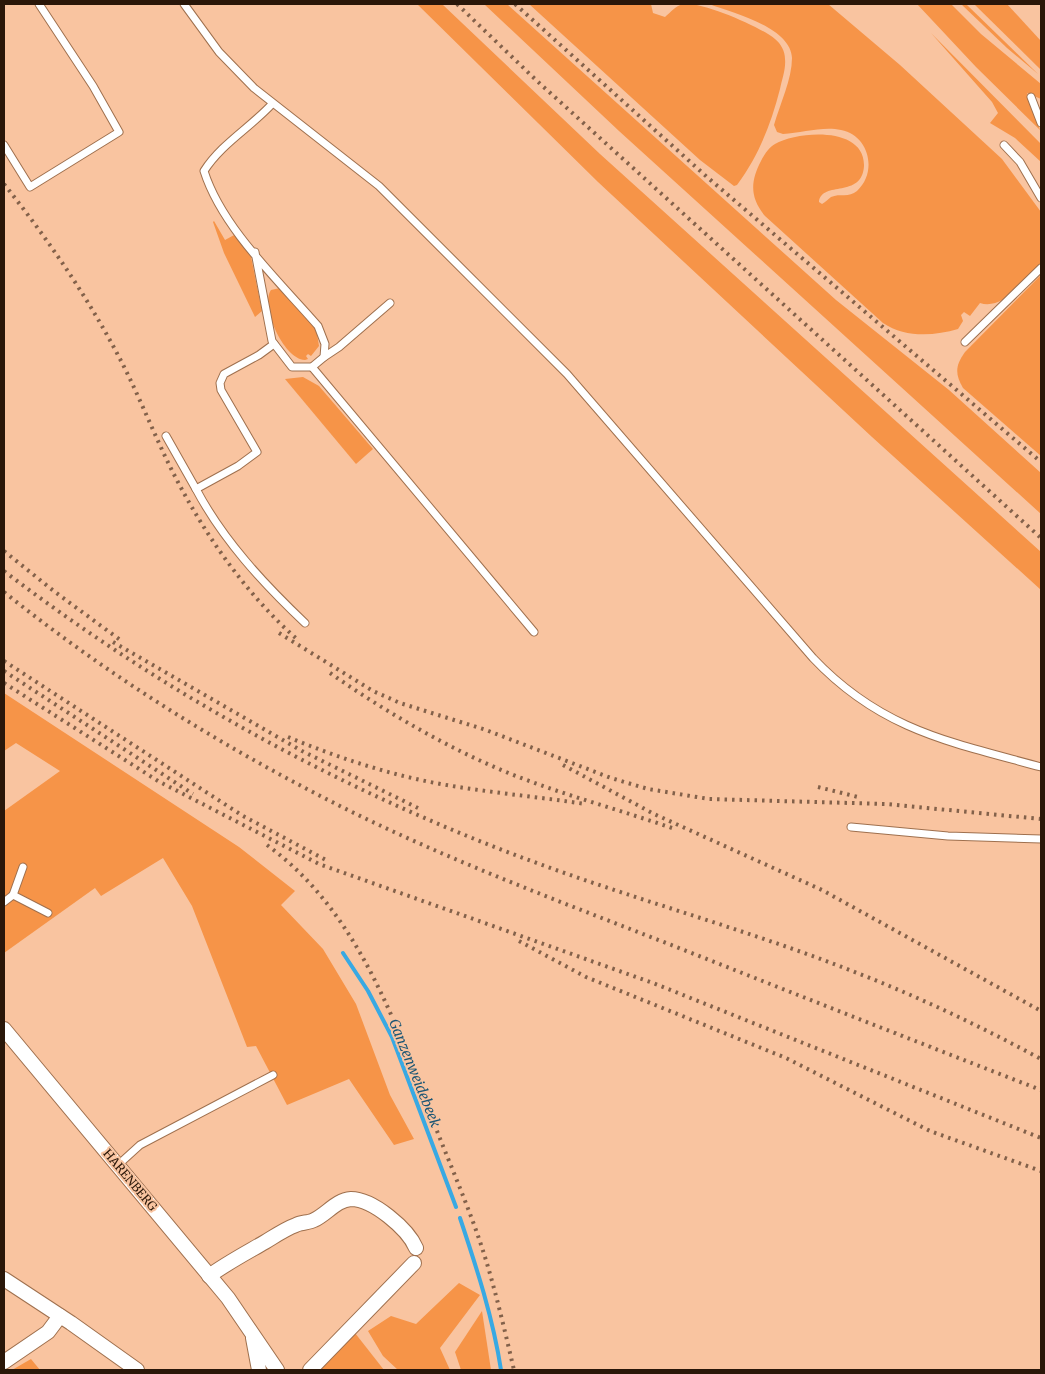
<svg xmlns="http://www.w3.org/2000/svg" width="1045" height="1374" viewBox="0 0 1045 1374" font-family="Merriweather,serif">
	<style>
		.green { fill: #f69448 }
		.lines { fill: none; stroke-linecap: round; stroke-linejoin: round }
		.stream { stroke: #38a9e3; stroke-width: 4 }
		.lane-casing { stroke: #9f704e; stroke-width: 9 }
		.street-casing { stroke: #9f704e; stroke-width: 16 }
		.lane { stroke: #fff; stroke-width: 7 }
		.street { stroke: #fff; stroke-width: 14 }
		.rail { stroke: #83614a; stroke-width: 4; stroke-dasharray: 2.5 5; stroke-linecap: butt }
		.labels { text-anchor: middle; stroke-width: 4; stroke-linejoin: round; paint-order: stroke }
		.street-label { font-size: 12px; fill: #2a1709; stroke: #f9c4a0 }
		.water-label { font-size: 14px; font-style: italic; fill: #1b5574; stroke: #f9c4a0 }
	</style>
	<rect width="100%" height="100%" fill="#f9c4a0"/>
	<g class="green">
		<polygon points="417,4 442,4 600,154 1041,552 1041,590 872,437 598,182"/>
		<polygon points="484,4 507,4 836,300 949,390 1041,473 1041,514 619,131"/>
		<path d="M529,4H651L653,13L665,17C671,12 675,6 683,4C701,1 761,27 775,39C781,44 785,51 785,59C786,69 782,79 780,89C771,124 759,155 737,185L734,186L700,160Z"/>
		<path d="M709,4H828L900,65L1002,159L1041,212V263C1028,278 1003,311 980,303L970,316L964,312L961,315L963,321L958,329C934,336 905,338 883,323L765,216C750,198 750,182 761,161C764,155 769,147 775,144C798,131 865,126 864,166C862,199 822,180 819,202L822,204C826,202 828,199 831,197C840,193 849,198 857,191C878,172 869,135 841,130C823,126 802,133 783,134L777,132L774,125C780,104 792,79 792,58C791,27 733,13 709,4Z"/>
		<polygon points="917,4 951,4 981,34 1041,84 1041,99 1027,93 1040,130 976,67"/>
		<polygon points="961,4 966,4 1038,74 1007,48"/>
		<polygon points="974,4 1007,4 1041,41 1041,70"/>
		<polygon points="931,33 1041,144 1041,162 1015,138 990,123 998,113 992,102"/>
		<polygon points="214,221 225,240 236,234 250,252 262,311 255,317 224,253 213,222"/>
		<path d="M1041,275V456L963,388C955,374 955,366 965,352Z"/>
		<path d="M280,288L316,328L319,346L311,356L308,354L306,356L308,359L305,360C283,359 260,305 271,290Z"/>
		<polygon points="303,377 319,386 373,449 356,464 285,379"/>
		<polygon points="4,693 239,847 295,891 281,905 323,949 356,1004 390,1095 414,1139 394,1145 349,1079 287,1105 256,1046 247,1047 192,906 163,858 101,896 95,888 4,953 4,811 60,771 16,743 4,751"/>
		<polygon points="459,1283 480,1295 440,1348 450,1370 398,1370 383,1356 368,1331 391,1316 416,1324"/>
		<polygon points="482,1311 491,1370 461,1370 455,1352"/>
		<polygon points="355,1333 384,1370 319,1370"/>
		<polygon points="31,1359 40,1370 12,1370"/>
	</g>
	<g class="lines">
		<g class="stream">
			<polyline points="343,953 368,991 392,1037 456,1207"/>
			<path d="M460,1218C477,1269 493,1318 501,1370"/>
		</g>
		<g class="lane-casing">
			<g id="lane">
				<path d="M184,4L219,52L254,88L379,186L567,374L813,658C881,730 950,742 1041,767"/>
				<polyline points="1031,97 1041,123"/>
				<polyline points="4,145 30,187 119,132 93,86 39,4"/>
				<polyline points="1004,145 1020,162 1041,198"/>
				<path d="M255,252L272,341L292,367H312L324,357L325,344L318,326C279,281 222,228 204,171C221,144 251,127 272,104"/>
				<polyline points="965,342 1041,268"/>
				<polyline points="324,357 339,347 390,303"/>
				<polyline points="312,367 534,632"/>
				<polyline points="166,436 196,489 238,466 257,452 221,390 220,383 224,374 259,355 274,344"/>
				<path d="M196,489C223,540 263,583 305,623"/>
				<polyline points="851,827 948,836 1041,839"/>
				<polyline points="13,895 48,913"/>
				<polyline points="4,902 13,895 23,867"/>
				<polyline points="118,1165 140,1145 273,1075"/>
			</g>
		</g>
		<g class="street-casing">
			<g id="street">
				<polyline points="4,1029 228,1298 277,1370"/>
				<path d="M209,1276C227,1263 246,1253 265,1242C275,1236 285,1229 296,1225C301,1222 309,1223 314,1220C327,1214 336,1200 351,1199C373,1199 408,1229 416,1248"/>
				<polyline points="4,1279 71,1323 137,1370"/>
				<polyline points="253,1338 259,1370"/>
				<polyline points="4,1362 48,1332 60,1316"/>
				<polyline points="310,1370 414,1263"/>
			</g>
		</g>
		<use href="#lane" class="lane"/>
		<use href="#street" class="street"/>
		<g class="rail">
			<polyline points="457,4 536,80 1041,538"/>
			<polyline points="515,4 707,177 1041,462"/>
			<path d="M4,184C47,238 87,296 119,357C141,399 157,443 179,484C209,541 250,598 298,640"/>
			<polyline points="4,551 55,592 123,642"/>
			<path d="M4,571C161,691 333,786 518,856C628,898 743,928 852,971C917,996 980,1026 1041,1059"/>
			<path d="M4,592C111,678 229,751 352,812C458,864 569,905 679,948C800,996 920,1043 1041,1090"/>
			<polyline points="279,633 373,691 400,703 486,730 611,778 648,789 709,799 886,804 1041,819"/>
			<polyline points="113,642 302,751 418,808"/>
			<polyline points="4,661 243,816 326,860"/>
			<polyline points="4,671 193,794"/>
			<path d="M330,673C386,712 444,746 506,772C560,794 617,809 672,828"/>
			<polyline points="4,683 158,781 319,864 653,983 1041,1138"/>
			<path d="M288,737C334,756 381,772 430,782C481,792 533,796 585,804"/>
			<polyline points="563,765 654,814 822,890 1041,1011"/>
			<polyline points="818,787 858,797"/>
			<path d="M267,845C352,907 391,1009 427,1105C447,1159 472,1212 488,1267C498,1301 506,1336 514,1370"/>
			<polyline points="519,941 586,977 786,1058 930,1131 1041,1171"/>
		</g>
	</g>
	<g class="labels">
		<g class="street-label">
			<text transform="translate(130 1180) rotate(50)" y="4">HARENBERG</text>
		</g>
		<g class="water-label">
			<text transform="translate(415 1073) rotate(68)" y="5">Ganzenweidebeek</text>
		</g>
	</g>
	<rect width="1045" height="1374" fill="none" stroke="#2a1709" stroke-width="10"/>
</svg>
